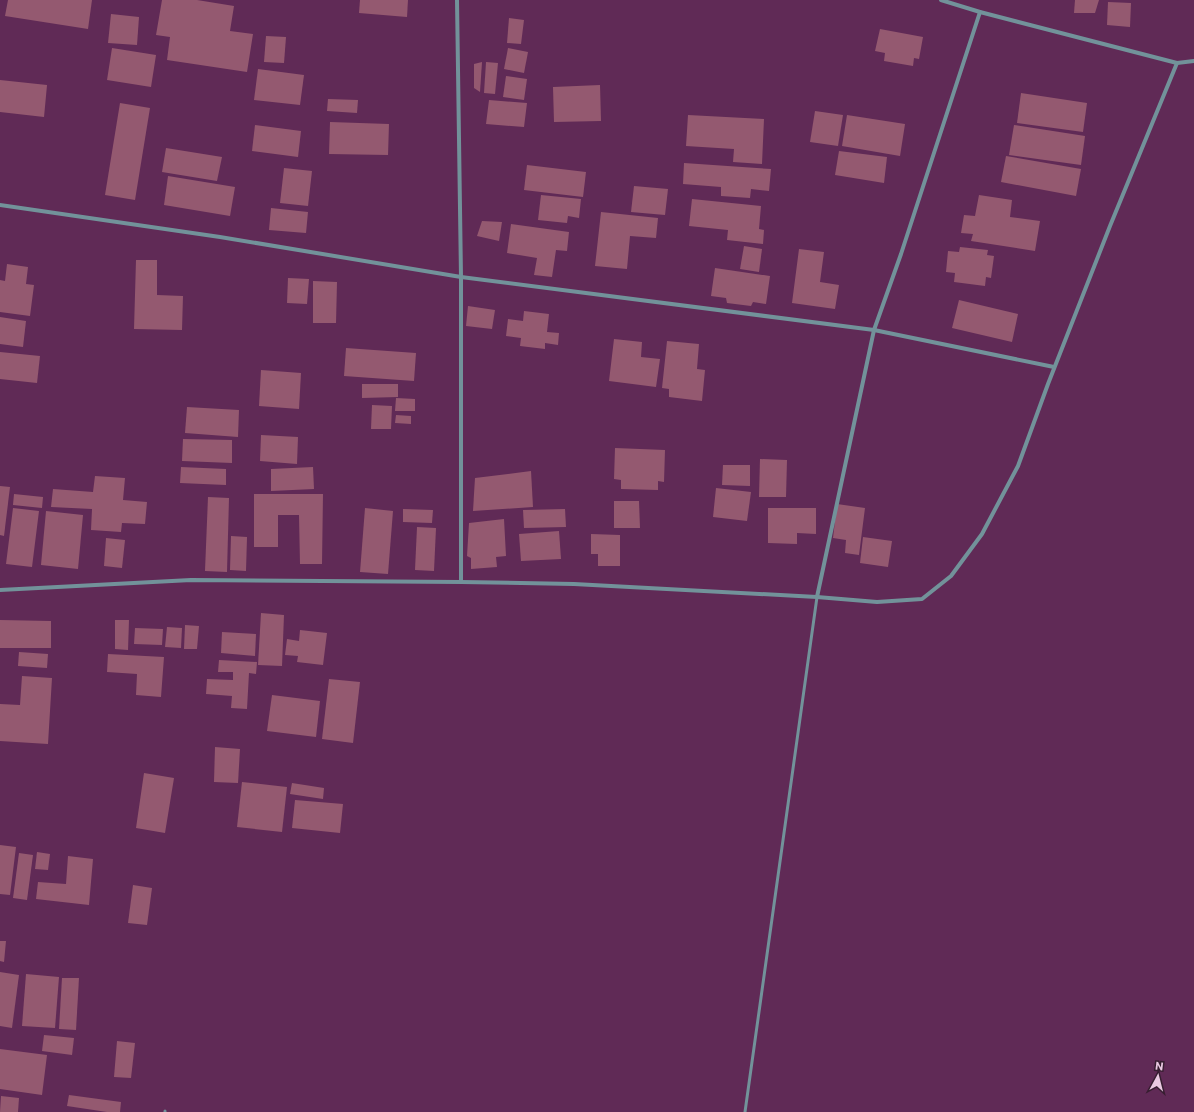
<svg xmlns="http://www.w3.org/2000/svg" width="1194" height="1112" viewBox="0 0 1194 1112" font-family="Commissioner,sans-serif">
	<style>
		.building { fill: #945970 }
		.lines { fill: none; stroke-linecap: round; stroke-linejoin: round }
		.lane { stroke: #72929a; stroke-width: 3 }
		.street { stroke: #72929a; stroke-width: 4 }
	</style>
	<rect width="100%" height="100%" fill="#602a56"/>
	<g class="building">
		<polygon points="8,0 92,0 88,29 5,16"/>
		<polygon points="162,0 197,0 234,6 230,31 253,34 247,72 167,60 170,37 156,35"/>
		<polygon points="360,0 408,0 407,17 359,13"/>
		<polygon points="1075,0 1099,0 1095,13 1074,13"/>
		<polygon points="1108,2 1131,3 1130,27 1107,25"/>
		<polygon points="111,14 139,17 137,45 108,43"/>
		<polygon points="509,18 524,20 521,44 507,43"/>
		<polygon points="880,29 923,37 919,59 914,58 913,66 884,61 885,53 875,51"/>
		<polygon points="266,36 286,37 284,63 264,62"/>
		<polygon points="112,48 156,55 151,87 107,80"/>
		<polygon points="508,48 528,52 524,73 504,69"/>
		<polygon points="482,62 480,92 474,88 474,64"/>
		<polygon points="486,62 498,63 495,94 484,93"/>
		<polygon points="258,69 304,75 300,105 254,100"/>
		<polygon points="506,76 527,79 524,100 503,97"/>
		<polygon points="0,80 47,85 44,117 0,112"/>
		<polygon points="600,85 601,121 554,122 553,87"/>
		<polygon points="1021,93 1087,103 1083,132 1017,123"/>
		<polygon points="328,99 358,100 357,113 327,111"/>
		<polygon points="489,100 527,103 524,127 486,124"/>
		<polygon points="120,103 150,108 135,200 105,195"/>
		<polygon points="815,111 843,115 838,146 810,142"/>
		<polygon points="688,115 764,119 762,164 733,162 734,149 686,146"/>
		<polygon points="847,115 905,124 900,156 842,146"/>
		<polygon points="330,122 389,124 388,155 329,154"/>
		<polygon points="255,125 301,131 298,157 252,151"/>
		<polygon points="1014,125 1085,136 1081,165 1009,155"/>
		<polygon points="166,148 222,157 217,181 162,172"/>
		<polygon points="839,151 887,157 884,183 835,175"/>
		<polygon points="1006,156 1081,169 1076,196 1001,182"/>
		<polygon points="684,163 771,169 769,191 751,189 750,198 721,196 721,187 683,184"/>
		<polygon points="527,165 586,172 583,197 524,190"/>
		<polygon points="284,168 312,171 308,206 280,203"/>
		<polygon points="168,176 235,187 230,216 164,205"/>
		<polygon points="634,186 668,189 665,215 631,212"/>
		<polygon points="541,195 581,199 579,218 568,216 567,223 538,220"/>
		<polygon points="979,195 1012,200 1010,217 1040,221 1035,251 971,241 973,234 961,233 964,215 975,216"/>
		<polygon points="692,199 761,206 759,229 764,230 763,244 727,240 728,230 689,226"/>
		<polygon points="271,208 308,212 306,233 269,230"/>
		<polygon points="601,212 658,218 656,238 630,236 627,269 595,266"/>
		<polygon points="482,221 502,222 499,241 477,236"/>
		<polygon points="511,224 569,232 567,251 556,250 552,277 534,275 537,258 507,253"/>
		<polygon points="744,246 762,249 759,272 740,269"/>
		<polygon points="960,247 988,250 987,255 994,256 991,278 986,277 985,286 954,282 955,273 946,272 948,251 959,252"/>
		<polygon points="799,249 824,252 820,282 839,285 835,309 792,303"/>
		<polygon points="136,260 157,260 157,295 183,296 182,330 134,329"/>
		<polygon points="7,264 28,267 26,284 34,285 30,316 0,312 0,280 5,281"/>
		<polygon points="715,268 770,276 766,304 753,302 751,306 727,303 726,298 711,296"/>
		<polygon points="288,278 309,279 307,304 287,303"/>
		<polygon points="313,281 337,282 336,323 313,323"/>
		<polygon points="959,300 1018,314 1012,342 952,328"/>
		<polygon points="468,306 495,310 492,329 466,326"/>
		<polygon points="524,311 549,314 547,332 559,333 558,345 545,343 545,349 520,346 521,338 506,336 508,319 523,321"/>
		<polygon points="0,317 26,321 23,347 0,344"/>
		<polygon points="614,339 642,342 641,357 660,359 656,387 609,381"/>
		<polygon points="667,341 699,344 697,369 705,370 702,401 669,397 669,389 662,388"/>
		<polygon points="346,348 416,353 414,381 344,376"/>
		<polygon points="0,352 40,356 37,383 0,379"/>
		<polygon points="261,370 301,373 299,409 259,406"/>
		<polygon points="362,384 398,384 398,397 362,398"/>
		<polygon points="396,398 415,399 415,411 395,411"/>
		<polygon points="372,405 392,406 391,429 371,429"/>
		<polygon points="187,407 239,410 238,437 185,433"/>
		<polygon points="396,415 411,416 411,424 395,423"/>
		<polygon points="261,435 298,437 297,464 260,461"/>
		<polygon points="183,439 232,440 232,463 182,461"/>
		<polygon points="615,448 665,450 664,482 658,481 658,490 621,489 621,480 614,479"/>
		<polygon points="760,459 787,460 786,497 759,497"/>
		<polygon points="723,465 750,465 750,486 722,485"/>
		<polygon points="181,467 226,469 226,485 180,483"/>
		<polygon points="313,467 314,489 271,491 271,469"/>
		<polygon points="531,471 533,507 473,511 475,478"/>
		<polygon points="95,476 125,478 123,500 147,502 145,524 122,523 121,532 91,530 92,509 51,507 53,489 93,492"/>
		<polygon points="0,486 10,487 4,536 0,535"/>
		<polygon points="716,488 751,492 747,521 713,517"/>
		<polygon points="14,494 43,497 42,508 13,505"/>
		<polygon points="254,494 323,494 322,564 300,564 299,515 278,515 278,547 254,547"/>
		<polygon points="208,497 229,498 227,572 205,571"/>
		<polygon points="614,501 639,501 640,528 614,528"/>
		<polygon points="837,504 865,508 859,555 845,553 846,540 833,538"/>
		<polygon points="13,508 39,511 32,567 6,564"/>
		<polygon points="365,508 393,511 388,574 360,572"/>
		<polygon points="768,508 816,508 816,534 797,533 797,544 768,543"/>
		<polygon points="403,509 433,510 432,523 403,522"/>
		<polygon points="565,509 566,527 524,528 523,510"/>
		<polygon points="46,511 83,515 78,569 41,565"/>
		<polygon points="504,519 506,556 496,557 497,567 471,569 471,558 467,556 469,523"/>
		<polygon points="417,527 436,528 434,571 415,570"/>
		<polygon points="559,531 561,559 521,561 519,534"/>
		<polygon points="591,534 620,535 620,566 598,566 598,554 591,554"/>
		<polygon points="231,536 247,537 246,571 230,570"/>
		<polygon points="863,537 892,541 888,567 860,563"/>
		<polygon points="106,538 125,540 122,568 104,566"/>
		<polygon points="261,613 284,615 282,666 258,665"/>
		<polygon points="0,620 51,621 51,648 0,648"/>
		<polygon points="115,620 129,620 128,650 115,649"/>
		<polygon points="185,625 199,626 197,649 184,649"/>
		<polygon points="167,627 182,628 181,648 165,647"/>
		<polygon points="135,628 163,629 162,645 134,644"/>
		<polygon points="300,630 327,633 323,665 297,662 298,656 285,655 287,639 299,641"/>
		<polygon points="222,632 256,634 255,656 221,653"/>
		<polygon points="19,652 48,654 47,668 18,666"/>
		<polygon points="108,654 164,657 161,697 136,695 137,674 107,672"/>
		<polygon points="219,660 257,662 256,674 249,673 247,709 231,708 232,696 206,694 207,679 233,680 233,672 218,672"/>
		<polygon points="22,676 52,678 48,744 0,741 0,704 20,705"/>
		<polygon points="329,679 360,682 353,743 322,739"/>
		<polygon points="272,695 320,701 316,737 267,731"/>
		<polygon points="215,747 240,749 238,783 214,782"/>
		<polygon points="144,773 174,778 165,833 136,828"/>
		<polygon points="242,782 287,787 282,832 237,827"/>
		<polygon points="292,783 324,788 323,799 290,794"/>
		<polygon points="295,800 343,804 340,833 292,828"/>
		<polygon points="0,845 16,847 10,895 0,894"/>
		<polygon points="37,852 50,854 48,870 35,869"/>
		<polygon points="19,853 33,855 27,900 13,898"/>
		<polygon points="68,856 93,859 89,905 36,899 38,882 66,884"/>
		<polygon points="133,885 152,888 147,925 128,923"/>
		<polygon points="0,941 6,941 4,962 0,961"/>
		<polygon points="0,972 19,975 12,1028 0,1026"/>
		<polygon points="26,974 59,977 55,1028 22,1026"/>
		<polygon points="62,978 79,978 76,1030 59,1029"/>
		<polygon points="44,1035 74,1038 72,1055 42,1051"/>
		<polygon points="117,1041 135,1043 131,1078 114,1077"/>
		<polygon points="0,1049 47,1055 42,1095 0,1089"/>
		<polygon points="69,1095 121,1102 120,1112 107,1112 67,1106"/>
		<polygon points="1,1096 19,1098 18,1112 0,1112"/>
	</g>
	<g class="lines">
		<g class="lane">
			<polyline points="165,1112 165,1111"/>
			<polyline points="745,1112 817,597"/>
		</g>
		<g class="street">
			<polyline points="457,0 461,277 461,582"/>
			<polyline points="941,0 980,12 1177,63"/>
			<polyline points="980,12 901,254 874,330 1054,367"/>
			<polyline points="0,205 220,237 461,277 874,330 817,597"/>
			<polyline points="0,590 191,580 461,582 574,584 817,597 877,602 922,599 951,576 982,534 1018,466 1048,384 1110,226 1177,63 1194,61"/>
		</g>
	</g>
	<g transform="translate(1158 1076) rotate(7)" stroke="#371e31" stroke-width="3" paint-order="stroke">
	<path d="M0-3L7 15L0 10L-7 15Z" fill="#e9c8e1"/>
	<text y="-6" font-size="11" font-weight="bold" text-anchor="middle" fill="#e9c8e1">N</text>
	</g>
</svg>
